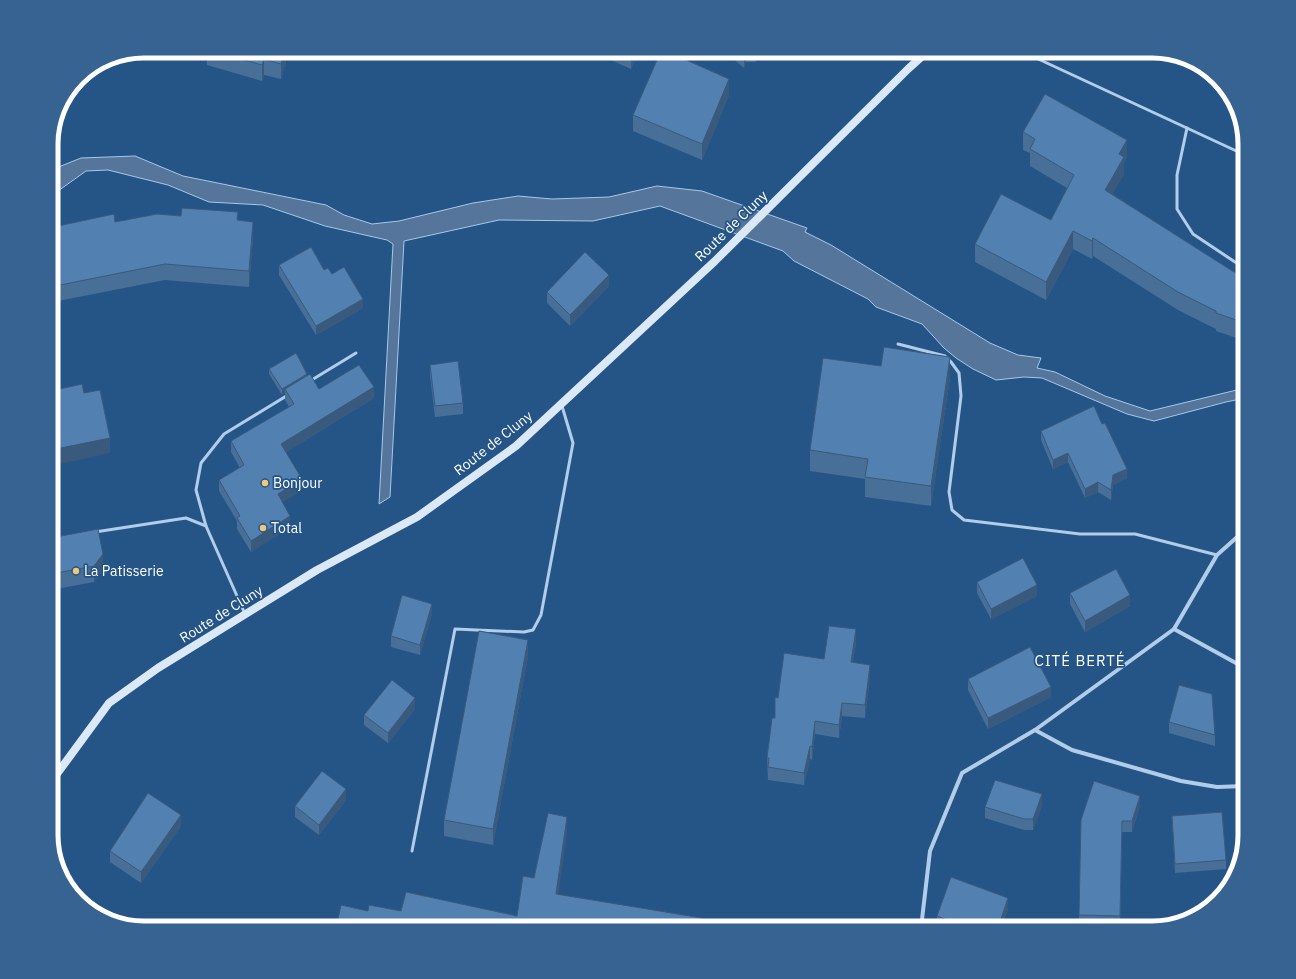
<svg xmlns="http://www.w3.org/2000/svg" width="1296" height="979" viewBox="0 0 1296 979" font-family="'IBM Plex Sans',sans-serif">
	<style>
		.water { fill: #55769a; stroke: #a5c8e9 }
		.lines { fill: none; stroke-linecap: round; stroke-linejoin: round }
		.lane { stroke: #b1cde9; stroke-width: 3 }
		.street { stroke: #b1cde9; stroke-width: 4 }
		.secondary { stroke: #dbe9f7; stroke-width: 8 }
		.wall { fill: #476f98 }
		.shaded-wall { fill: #395a7c }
		.building { fill: #5281b1; stroke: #395a7c }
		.poi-dot { fill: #f2c876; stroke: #255587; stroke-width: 1.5 }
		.labels { text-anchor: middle; stroke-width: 3.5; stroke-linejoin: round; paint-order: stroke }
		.street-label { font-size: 14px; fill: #fff; stroke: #255587 }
		.poi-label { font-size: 14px; fill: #fff; stroke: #255587; text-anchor: start }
		.neighbourhood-label { font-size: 15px; letter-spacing: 1px; fill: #fff; stroke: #255587 }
		.rim { fill: none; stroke: #fff; stroke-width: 5 }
	</style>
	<rect width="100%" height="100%" fill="#255587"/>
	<polygon class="water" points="135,156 183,176 326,205 344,215 372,224 399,221 473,203 518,196 552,199 609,197 657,186 702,191 807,228 805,232 831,245 990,343 1018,355 1041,358 1037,368 1055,372 1105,396 1150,411 1245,388 1245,398 1226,402 1154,421 1127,414 1042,378 1024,377 996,380 973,369 956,358 944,348 922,324 876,307 868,299 794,261 783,251 660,206 593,221 499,220 404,241 390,497 379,504 393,244 387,240 325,226 263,205 209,202 168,185 108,170 86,171 51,196 51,170 81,158"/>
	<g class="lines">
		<g class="lane">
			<polyline points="1021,51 1245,155"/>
			<polyline points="1187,128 1177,175 1177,209 1193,234 1235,262 1245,264"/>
			<polyline points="898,344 945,356 951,362 959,373 961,396 949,492 952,510 964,520 1080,534 1135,534 1217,555"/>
			<polyline points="310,381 356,353"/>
			<polyline points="206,526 196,490 201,463 224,434 288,395"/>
			<polyline points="95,532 186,518 206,526 245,614"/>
			<polyline points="412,851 455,629 524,632 533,630 541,615 573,443 562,406"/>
		</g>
		<g class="street">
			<polyline points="1174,629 1245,668"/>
			<polyline points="1035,730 1072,750 1181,781 1217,787 1245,786"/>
			<polyline points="921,928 930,851 962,773 1035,730 1174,629 1217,555 1245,530"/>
		</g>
		<polyline class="secondary" points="51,782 109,703 158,668 317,570 417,517 516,446 715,261 908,69 928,51"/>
	</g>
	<g class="wall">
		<polygon points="144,51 289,51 281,79 264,75 262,81 207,65 207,53 129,54"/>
		<polygon points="604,51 639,51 631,69 604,57"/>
		<polygon points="724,51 764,51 761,53 756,62 746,62 744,68"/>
		<polygon points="729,95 702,160 633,131 633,115"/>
		<polygon points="1023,132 1127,158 1124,163 1124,174 1112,194 1234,272 1245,274 1245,341 1216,331 1216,329 1178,310 1093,256 1092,259 1073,249 1046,300 975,262 975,244 1051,220 1067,188 1030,166 1030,153 1023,150"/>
		<polygon points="238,220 253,238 249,287 165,280 58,301 59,324 51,325 51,235 58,234 58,226 115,222"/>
		<polygon points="279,265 332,274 363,308 316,335 279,275"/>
		<polygon points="609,286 570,326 547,303 547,292"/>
		<polygon points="430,365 463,403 463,414 435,417 430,376"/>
		<polygon points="269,369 307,376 319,389 374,398 286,452 302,490 282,502 290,527 251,552 237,529 237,521 219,491 219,480 240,468 231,452 231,441 289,407 285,400 285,393 282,395 269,374"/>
		<polygon points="950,377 931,506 865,497 865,479 810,471 810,450"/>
		<polygon points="1041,431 1127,478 1113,485 1111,500 1098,492 1085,498 1068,462 1053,469 1041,440"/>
		<polygon points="51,538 103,570 94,582 51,590"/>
		<polygon points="977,582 1037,596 991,619 977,593"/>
		<polygon points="1070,593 1130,606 1085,632 1070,604"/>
		<polygon points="432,614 420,655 391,647 391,636"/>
		<polygon points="856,642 853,662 870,678 865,718 842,716 839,738 815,734 812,760 810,759 804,785 768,780 767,758 775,718 778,698 824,659"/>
		<polygon points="528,656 493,845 444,836 444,820"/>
		<polygon points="968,679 1051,697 988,729 968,690"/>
		<polygon points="415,709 388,743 364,725 364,715"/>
		<polygon points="1169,722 1215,735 1215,746 1169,733"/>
		<polygon points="1094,781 1140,806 1132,832 1122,832 1120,927 1079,925 1079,915"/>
		<polygon points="346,800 319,835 295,817 295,806"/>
		<polygon points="1042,805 1033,830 1024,830 985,818 985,807"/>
		<polygon points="1172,816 1226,860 1226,869 1175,873"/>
		<polygon points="181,826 141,883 110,862 110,851"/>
		<polygon points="1008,909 1001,928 940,928 937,927 937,916"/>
	</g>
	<g class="shaded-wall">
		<polygon points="284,51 289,51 281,79 281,64"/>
		<polygon points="635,51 639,51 631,69 631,60"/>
		<polygon points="746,51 746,62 744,68 744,57"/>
		<polygon points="756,51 764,51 761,53 756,62"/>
		<polygon points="264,59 264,75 262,81 262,65"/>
		<polygon points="729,79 729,95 702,160 702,144"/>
		<polygon points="1127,140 1127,158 1124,163 1124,174 1105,207 1105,190 1119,154"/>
		<polygon points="253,222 253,238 249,287 249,271"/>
		<polygon points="1073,231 1073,249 1046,300 1046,282"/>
		<polygon points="1093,238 1093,256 1092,259 1092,241"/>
		<polygon points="609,275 609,286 570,326 570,315"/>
		<polygon points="363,299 363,308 316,335 316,326"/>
		<polygon points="59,308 59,324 51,325 51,309"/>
		<polygon points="950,357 950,377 931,506 931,486"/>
		<polygon points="307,374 307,379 285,389 285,393 282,395 282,389"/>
		<polygon points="374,387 374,398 281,455 281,444"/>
		<polygon points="110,438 110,453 51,466 51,450"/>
		<polygon points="1068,453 1068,462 1053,469 1053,460"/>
		<polygon points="1127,469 1127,478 1113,485 1111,500 1111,490 1113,475"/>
		<polygon points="302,479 302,490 278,505 278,494"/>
		<polygon points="1098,482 1098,492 1085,498 1085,489"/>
		<polygon points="290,516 290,527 251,552 251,541"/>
		<polygon points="103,554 103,570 94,582 94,566"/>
		<polygon points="1037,585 1037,596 991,619 991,609"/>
		<polygon points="1130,595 1130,606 1085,632 1085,621"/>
		<polygon points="432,604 432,614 420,655 420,645"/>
		<polygon points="856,629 856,642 851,675 851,662"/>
		<polygon points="528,640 528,656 493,845 493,829"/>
		<polygon points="870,665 870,678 865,718 865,705"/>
		<polygon points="1051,687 1051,697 988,729 988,718"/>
		<polygon points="415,698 415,709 388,743 388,733"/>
		<polygon points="842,703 842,716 839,738 839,725"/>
		<polygon points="815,721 815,734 812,760 812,747"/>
		<polygon points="810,746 810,759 804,785 804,773"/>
		<polygon points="346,789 346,800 319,835 319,825"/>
		<polygon points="1042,794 1042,805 1033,830 1033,819"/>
		<polygon points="1140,796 1140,806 1132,832 1132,821"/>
		<polygon points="181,815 181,826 141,883 141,872"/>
		<polygon points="567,817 567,835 556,911 556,894"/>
		<polygon points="1008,898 1008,909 1001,928 998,928"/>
		<polygon points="702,918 702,928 700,928"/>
	</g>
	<g class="building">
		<polygon points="213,51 284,51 281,64 264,59 262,65"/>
		<polygon points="612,51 635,51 631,60"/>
		<polygon points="661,51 666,51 729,79 702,144 633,115"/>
		<polygon points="737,51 746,51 744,57"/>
		<polygon points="1045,94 1127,140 1119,154 1124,157 1105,190 1234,272 1245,274 1245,323 1216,313 1216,311 1178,292 1093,238 1092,241 1073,231 1046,282 975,244 1001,194 1051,220 1074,175 1030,149 1035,139 1023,132"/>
		<polygon points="182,208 238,212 237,220 253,222 249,271 165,264 55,286 59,308 51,309 51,280 52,280 51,274 51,235 60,234 58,226 114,214 115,222 157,214 181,216"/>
		<polygon points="311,247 324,270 328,268 332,274 344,267 363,299 316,326 279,265"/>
		<polygon points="585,252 609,275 570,315 547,292"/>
		<polygon points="884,347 950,357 931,486 865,477 868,459 810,450 823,358 881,366"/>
		<polygon points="296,353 307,374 282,389 269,369"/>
		<polygon points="458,361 463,403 435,406 430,365"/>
		<polygon points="359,365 374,387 281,444 302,479 278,494 290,516 251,541 237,518 240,516 219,480 244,465 231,441 294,404 285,389 310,374 319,389"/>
		<polygon points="82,384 84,393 100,390 110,438 51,450 51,391"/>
		<polygon points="1094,406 1102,424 1105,423 1127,469 1113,475 1111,490 1098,482 1085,489 1068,453 1053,460 1041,431"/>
		<polygon points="1244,429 1245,429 1245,465"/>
		<polygon points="98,529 103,554 94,566 51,574 51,538"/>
		<polygon points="1023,558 1037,585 991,609 977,582"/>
		<polygon points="1116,569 1130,595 1085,621 1070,593"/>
		<polygon points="402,595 432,604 420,645 391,636"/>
		<polygon points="829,626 856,629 851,662 870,665 865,705 842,703 839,725 815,721 812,747 810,746 804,773 768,767 769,758 767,758 772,718 775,718 775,697 778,698 784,653 824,659"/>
		<polygon points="479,631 528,640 493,829 444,820"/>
		<polygon points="1030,647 1051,687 988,718 968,679"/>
		<polygon points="392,680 415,698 388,733 364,715"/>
		<polygon points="1179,685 1212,694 1215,735 1169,722"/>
		<polygon points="322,771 346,789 319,825 295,806"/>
		<polygon points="995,780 1042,794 1033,819 1024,819 985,807"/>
		<polygon points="1094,781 1140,796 1132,821 1122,821 1120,916 1079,915 1081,820"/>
		<polygon points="148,793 181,815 141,872 110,851"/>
		<polygon points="1222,812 1226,860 1175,864 1172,816"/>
		<polygon points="548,813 567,817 556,894 702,918 700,928 336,928 341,905 368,911 369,905 401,911 406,892 517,916 523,876 534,878"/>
		<polygon points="951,877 1008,898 998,928 968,928 937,916"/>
		<polygon points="817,921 854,928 805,928 806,927 816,928"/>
	</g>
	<g class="poi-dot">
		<circle cx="265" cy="483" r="4"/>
		<circle cx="263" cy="528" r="4"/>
		<circle cx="76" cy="571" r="4"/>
	</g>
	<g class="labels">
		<g class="street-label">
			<text transform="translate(731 226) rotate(-44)" y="5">Route de Cluny</text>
			<text transform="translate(493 443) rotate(-38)" y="5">Route de Cluny</text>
			<text transform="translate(221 614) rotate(-32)" y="5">Route de Cluny</text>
		</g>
		<g class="poi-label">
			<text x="273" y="488">Bonjour</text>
			<text x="271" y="533">Total</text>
			<text x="84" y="576">La Patisserie</text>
		</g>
		<g class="neighbourhood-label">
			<text x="1080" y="666">CITÉ BERTÉ</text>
		</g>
	</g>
	<path d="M0 0H1296V979H0ZM144 58H1152A86 86 0 0 1 1238 144V835A86 86 0 0 1 1152 921H144A86 86 0 0 1 58 835V144A86 86 0 0 1 144 58Z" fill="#366391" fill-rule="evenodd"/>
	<path class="rim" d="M144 58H1152A86 86 0 0 1 1238 144V835A86 86 0 0 1 1152 921H144A86 86 0 0 1 58 835V144A86 86 0 0 1 144 58Z"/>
</svg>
